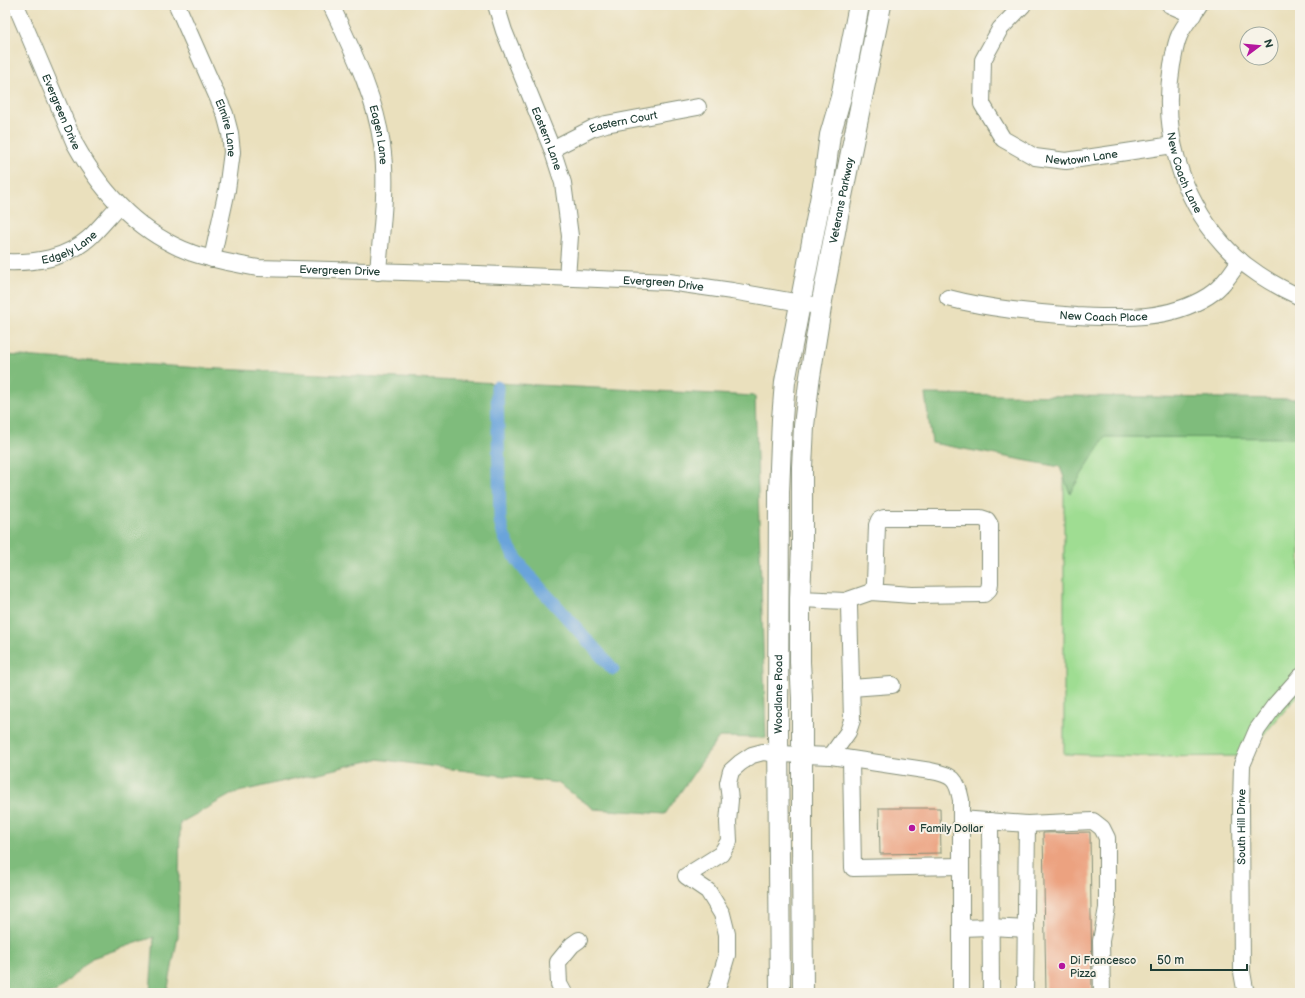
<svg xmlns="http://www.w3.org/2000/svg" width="1305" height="998" viewBox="0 0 1305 998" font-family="'Balsamiq Sans',sans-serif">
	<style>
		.green { fill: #9fdd92; stroke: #5f8d63 }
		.forest { fill: #7fbc7c; stroke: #4f7c58 }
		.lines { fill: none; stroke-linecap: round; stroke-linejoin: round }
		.canal { stroke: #6ba4da; stroke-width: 13 }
		.building { fill: #eca280 }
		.minor-casing { stroke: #848e78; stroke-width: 18 }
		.major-casing { stroke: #848e78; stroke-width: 22 }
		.minor { stroke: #fff; stroke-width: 16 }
		.major { stroke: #fff; stroke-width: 20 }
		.poi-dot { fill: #b5179e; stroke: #f7f3e8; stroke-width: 1.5 }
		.labels { text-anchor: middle; stroke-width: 4; stroke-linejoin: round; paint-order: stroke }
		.street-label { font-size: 11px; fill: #1f3d34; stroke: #f7f3e8 }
		.poi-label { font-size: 11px; fill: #1f3d34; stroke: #f7f3e8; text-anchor: start }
	</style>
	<rect width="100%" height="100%" fill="#f7f3e8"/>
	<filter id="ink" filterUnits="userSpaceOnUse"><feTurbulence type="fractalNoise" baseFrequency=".025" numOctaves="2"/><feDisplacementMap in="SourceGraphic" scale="8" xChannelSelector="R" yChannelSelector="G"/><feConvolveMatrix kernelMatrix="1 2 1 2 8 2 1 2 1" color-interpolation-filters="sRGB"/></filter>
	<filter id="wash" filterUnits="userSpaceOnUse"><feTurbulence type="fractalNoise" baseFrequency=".012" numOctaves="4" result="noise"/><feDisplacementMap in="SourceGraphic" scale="16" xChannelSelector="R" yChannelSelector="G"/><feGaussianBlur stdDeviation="0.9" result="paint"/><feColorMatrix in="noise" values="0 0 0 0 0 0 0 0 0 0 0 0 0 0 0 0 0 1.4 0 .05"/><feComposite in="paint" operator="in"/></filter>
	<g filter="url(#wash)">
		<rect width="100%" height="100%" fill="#eae0bd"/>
		<polygon class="green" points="1300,402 1300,693 1245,756 1144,757 1064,754 1064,407"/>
		<g class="forest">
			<polygon points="5,355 201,368 755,396 766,738 719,737 665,814 594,809 558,783 377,759 234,793 180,823 178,936 167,993 150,993 154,937 92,958 55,993 5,993"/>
			<polygon points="925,394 1300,399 1300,438 1105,437 1070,493 1060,467 932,443"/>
		</g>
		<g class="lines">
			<path class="canal" d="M497,387L500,519C503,553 540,587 562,612C579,631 596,650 613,669"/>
		</g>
		<g id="blocks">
			<g class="building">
				<polygon points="879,808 940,808 941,853 880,854"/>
				<polygon points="1090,832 1092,993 1046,993 1043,833"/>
			</g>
		</g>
	</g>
	<g filter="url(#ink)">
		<use href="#blocks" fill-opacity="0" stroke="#848e78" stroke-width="1"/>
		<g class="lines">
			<g class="minor-casing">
				<g id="minor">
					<path id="s1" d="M16,5L75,144C102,193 138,233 192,253C213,260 236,264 258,268L477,274L669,282L732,291L812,305"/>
					<path id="s2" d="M177,5L225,114L230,133L232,152L227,190L212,259"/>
					<path id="s3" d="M331,5C352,50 375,95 382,145C388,187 381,230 378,272"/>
					<path id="s4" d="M496,5L504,31L552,149L563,183L570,236L567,278"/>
					<path id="s5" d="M1023,5L1000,29L983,60L982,104L1003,139L1035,157L1066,161L1173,145"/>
					<polyline points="1170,5 1193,15"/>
					<path id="s6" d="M1199,5C1193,15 1183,26 1179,36C1175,45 1174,56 1172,65C1161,129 1180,196 1223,244C1242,266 1273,285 1300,297"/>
					<path id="s7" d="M552,149L593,128L606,124L698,107"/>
					<path id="s8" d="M5,262C36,263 65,259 89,238C100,228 109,216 119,206"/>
					<path id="s9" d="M948,298C990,309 1034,313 1077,316C1122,318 1168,321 1208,296C1222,287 1231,274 1240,260"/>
					<polyline points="800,599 845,601 849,606 852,720 848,732 831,756"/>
					<polyline points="845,601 871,592 912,595 984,594 989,589 990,583 990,525 987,520 981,518 884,518 879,520 877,525 875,583 874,589 871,592"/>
					<polyline points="851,688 892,685"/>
					<polyline points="851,760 853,868 961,866"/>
					<polyline points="961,819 1027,824 1093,821 1102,828 1107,838 1107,908 1101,941 1102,993"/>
					<polyline points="990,821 991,993"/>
					<polyline points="961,928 990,927 1026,929"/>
					<polyline points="564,993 559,984 558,962 572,945 579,940"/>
					<path d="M714,993L717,989L727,955V934L722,914L708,891L686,876L721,854L729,841L728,822L730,800L728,783L731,771L740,763L752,755L763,752L779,754L831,756L931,771C953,775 957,779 961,800V993"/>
					<polyline points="1025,993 1027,824"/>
					<path id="s10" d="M1247,993L1245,989L1242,972L1241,804L1242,765L1257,730L1275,705L1300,677"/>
				</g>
			</g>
			<g class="major-casing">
				<g id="major">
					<path id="s11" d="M780,993L778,730L779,492L782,419L785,382L824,180L830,135L841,97L859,5"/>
					<path id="s12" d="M803,993L802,842V698L800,662V599L802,547V467L804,426L809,383L822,301L838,216L881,5"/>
				</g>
			</g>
			<use href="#minor" class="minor"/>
			<use href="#major" class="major"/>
		</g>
	</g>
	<g class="poi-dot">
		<circle cx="912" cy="828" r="4"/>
		<circle cx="1062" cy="966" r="4"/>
	</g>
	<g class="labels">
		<g class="street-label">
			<text dy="4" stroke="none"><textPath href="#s1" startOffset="116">Evergreen Drive</textPath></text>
			<text dy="4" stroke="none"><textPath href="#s7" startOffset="77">Eastern Court</textPath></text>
			<text dy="4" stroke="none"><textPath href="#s2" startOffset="133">Elmire Lane</textPath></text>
			<text dy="4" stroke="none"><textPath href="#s3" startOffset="139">Eagen Lane</textPath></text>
			<text dy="4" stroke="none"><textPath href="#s4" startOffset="143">Eastern Lane</textPath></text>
			<text dy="4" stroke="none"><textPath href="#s5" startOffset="237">Newtown Lane</textPath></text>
			<text dy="4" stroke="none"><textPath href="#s6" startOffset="177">New Coach Lane</textPath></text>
			<text dy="4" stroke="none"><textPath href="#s12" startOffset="796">Veterans Parkway</textPath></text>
			<text dy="4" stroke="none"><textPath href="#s8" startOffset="67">Edgely Lane</textPath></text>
			<text dy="4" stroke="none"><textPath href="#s1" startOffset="464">Evergreen Drive</textPath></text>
			<text dy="4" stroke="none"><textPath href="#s1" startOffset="788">Evergreen Drive</textPath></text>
			<text dy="4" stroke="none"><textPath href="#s9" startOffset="157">New Coach Place</textPath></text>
			<text dy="4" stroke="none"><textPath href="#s11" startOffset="299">Woodlane Road</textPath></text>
			<text dy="4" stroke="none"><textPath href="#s10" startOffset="167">South Hill Drive</textPath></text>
		</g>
		<g class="poi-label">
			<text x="920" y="832">Family Dollar</text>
			<text x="1070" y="964">Di Francesco<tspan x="1070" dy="13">Pizza</tspan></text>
		</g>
	</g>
	<rect width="1305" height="998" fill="none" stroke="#f7f3e8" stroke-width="20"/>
	<g transform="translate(1259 46) rotate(74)"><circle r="19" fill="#f7f3e8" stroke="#a1aaa0"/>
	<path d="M0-3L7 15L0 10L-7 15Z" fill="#b5179e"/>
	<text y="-6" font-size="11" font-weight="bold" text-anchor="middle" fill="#1f3d34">N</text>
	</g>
	<path d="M1151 964v6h96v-6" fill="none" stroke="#1f3d34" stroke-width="2"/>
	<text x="1157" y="964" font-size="12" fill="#1f3d34" stroke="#f7f3e8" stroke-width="3" paint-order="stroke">50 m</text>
</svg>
